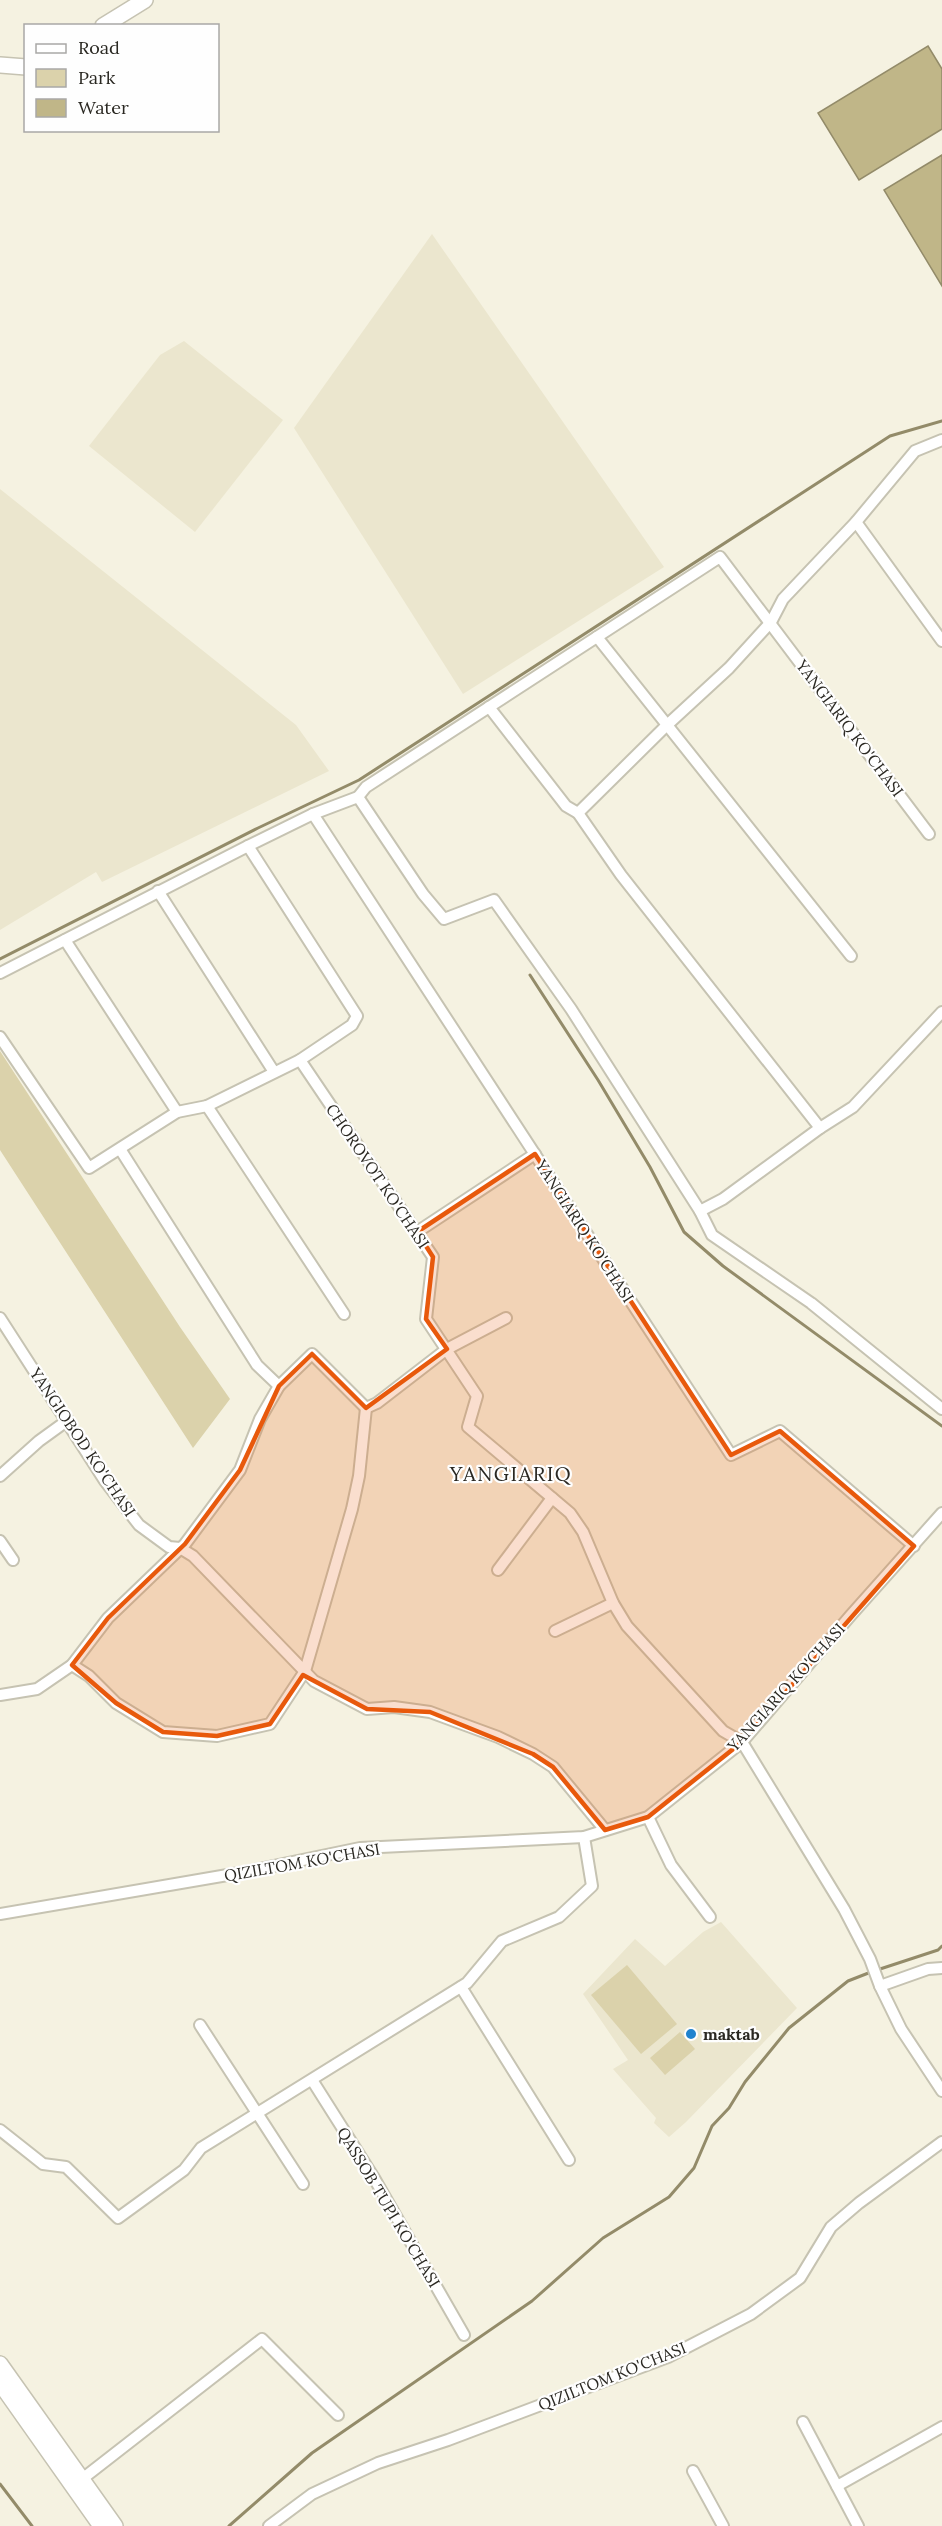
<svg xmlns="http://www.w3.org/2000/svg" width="942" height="2526" viewBox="0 0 942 2526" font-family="Lora,serif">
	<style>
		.built { fill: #ebe6ce }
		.green { fill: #dbd2ab }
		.water { fill: #c0b688; stroke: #938b69; stroke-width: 1.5 }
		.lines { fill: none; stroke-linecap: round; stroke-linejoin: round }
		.stream { stroke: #938b69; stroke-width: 3 }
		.street-casing { stroke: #c6c3b2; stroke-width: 14 }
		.secondary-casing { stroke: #c6c3b2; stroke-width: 18 }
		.street { stroke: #fff; stroke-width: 10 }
		.secondary { stroke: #fff; stroke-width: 15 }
		.marked { fill: #e8590c; fill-opacity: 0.2; stroke: #e8590c; stroke-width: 4.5; stroke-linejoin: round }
		.poi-dot { fill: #2083ce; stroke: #fefefe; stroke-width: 2 }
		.labels { text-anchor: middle; stroke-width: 4.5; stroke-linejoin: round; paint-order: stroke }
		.street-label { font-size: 16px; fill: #2a2822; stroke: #fefefe }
		.poi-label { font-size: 16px; font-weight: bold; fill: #2a2822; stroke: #fefefe; text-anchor: start }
		.quarter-label { font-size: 20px; letter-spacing: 1.5px; fill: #2a2822; stroke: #fefefe }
	</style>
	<rect width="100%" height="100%" fill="#f5f2e1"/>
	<g class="built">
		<polygon points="432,234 664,567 463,694 294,428"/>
		<polygon points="184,341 283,420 195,532 89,446 160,355"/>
		<polygon points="0,489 296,725 329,771 102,882 96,872 0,930"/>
		<polygon points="721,1922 797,2008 686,2122 669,2137 654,2123 656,2118 613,2069 628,2060 583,1994 635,1939 665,1966 703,1932"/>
	</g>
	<g class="green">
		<polygon points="0,1051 180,1327 230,1399 193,1448 0,1150"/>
		<polygon points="627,1965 677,2024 641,2054 591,1995"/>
		<polygon points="680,2032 695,2049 665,2075 650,2058"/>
	</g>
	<g class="water">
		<polygon points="928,46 942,69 942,129 859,180 818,113"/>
		<polygon points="942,155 942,286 884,190"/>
	</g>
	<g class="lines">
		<g class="stream">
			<polyline points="0,959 258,828 359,780 890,436 942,421"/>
			<polyline points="530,975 598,1080 650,1167 684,1232 723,1266 942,1426"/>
			<polyline points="877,1970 938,1950 942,1946"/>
			<polyline points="0,2484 32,2526"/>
			<polyline points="229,2526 312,2453 532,2301 603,2238 669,2197 694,2168 712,2126 729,2108 745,2082 789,2028 848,1981 871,1972"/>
		</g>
		<g class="street-casing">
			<g id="street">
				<polyline points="856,522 942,641"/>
				<polyline points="597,637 851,956"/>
				<polyline points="489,707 566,806 578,813 621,875 820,1128"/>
				<polyline points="358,797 423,894 444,919 494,900 571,1009 700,1211 712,1235 811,1303 942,1409"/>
				<polyline points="578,813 666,726 729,668 771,622 783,599 856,522 915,451 942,440"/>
				<polyline points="313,814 731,1455 780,1431 914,1546"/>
				<polyline points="158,891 274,1072"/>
				<polyline points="65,940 177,1112"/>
				<polyline points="0,973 248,846 313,814 358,797 366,787 720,557 929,834"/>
				<polyline points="0,1037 89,1168 177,1112 207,1106 300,1060 352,1025 357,1016 248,846"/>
				<polyline points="300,1060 433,1257 426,1319 477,1396 468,1427 570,1513 583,1532 613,1603 627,1626 723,1731 742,1742 844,1909 870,1959 880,1986 901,2029 942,2091"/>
				<polyline points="207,1106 344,1314"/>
				<polyline points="120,1149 257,1365 279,1386"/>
				<polyline points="700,1211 723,1199 820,1128 853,1107 942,1012"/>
				<polyline points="417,1232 535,1154"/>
				<polyline points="0,1318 105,1481 139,1525 169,1547 180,1548 193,1556 314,1681 367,1709 394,1707 430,1712 498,1737 533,1754 553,1767 605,1830"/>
				<polyline points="366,1408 377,1403 447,1349 506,1318"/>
				<polyline points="0,1476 39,1441 68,1420"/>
				<polyline points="0,1541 13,1560"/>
				<polyline points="498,1570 552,1498"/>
				<polyline points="555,1631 613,1603"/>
				<polyline points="72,1665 89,1676 116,1703 163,1732 217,1736 270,1724 305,1671 352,1509 359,1476 366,1408"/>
				<polyline points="0,1695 37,1689 72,1665 108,1618 185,1544 240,1470 260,1419 279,1386 312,1354 366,1408"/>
				<polyline points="648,1817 671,1865 710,1917"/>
				<polyline points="0,1914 245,1872 360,1848 584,1837 648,1817 742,1742 851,1615 942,1513"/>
				<polyline points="880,1986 928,1969 942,1968"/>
				<polyline points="461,1987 569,2160"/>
				<polyline points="200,2025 303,2184"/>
				<polyline points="312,2080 374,2178 464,2335"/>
				<polyline points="0,2130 43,2164 66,2167 118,2218 184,2170 201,2148 467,1983 502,1941 559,1917 592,1886 584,1837"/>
				<polyline points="803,2422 858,2526"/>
				<polyline points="693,2471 723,2526"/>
				<polyline points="77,2483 262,2339 338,2415"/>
				<polyline points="837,2486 942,2427"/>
				<polyline points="269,2526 312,2494 378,2463 448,2440 668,2357 751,2314 800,2278 831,2227 859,2203 942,2142"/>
			</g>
		</g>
		<g class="secondary-casing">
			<g id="secondary">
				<polyline points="103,26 145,0"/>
				<polyline points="0,65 26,67"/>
				<polyline points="0,2364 115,2526"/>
				<polyline points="0,2383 101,2526"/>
			</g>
		</g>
		<use href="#street" class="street"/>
		<use href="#secondary" class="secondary"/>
	</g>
	<path class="marked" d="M535,1154L731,1455L780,1431L914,1546L742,1742L648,1817L605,1830L553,1767L533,1754L430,1712L367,1709L303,1675L270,1724L217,1736L163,1732L116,1703L72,1665L108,1618L185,1544L240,1470L279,1386L312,1354L366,1408L447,1349L426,1319L433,1257L417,1232Z"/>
	<circle class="poi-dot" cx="691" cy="2034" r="6"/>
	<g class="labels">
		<g class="street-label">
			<text transform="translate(850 728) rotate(53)" y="6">YANGIARIQ KO'CHASI</text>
			<text transform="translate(378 1176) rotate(56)" y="6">CHOROVOT KO'CHASI</text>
			<text transform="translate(585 1231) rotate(57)" y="6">YANGIARIQ KO'CHASI</text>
			<text transform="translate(83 1442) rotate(56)" y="6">YANGIOBOD KO'CHASI</text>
			<text transform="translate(786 1687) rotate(-48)" y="6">YANGIARIQ KO'CHASI</text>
			<text transform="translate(302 1862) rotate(-10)" y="6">QIZILTOM KO'CHASI</text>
			<text transform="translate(389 2207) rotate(59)" y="6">QASSOB TUPI KO'CHASI</text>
			<text transform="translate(612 2376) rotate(-22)" y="6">QIZILTOM KO'CHASI</text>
		</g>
		<g class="poi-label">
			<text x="703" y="2040">maktab</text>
		</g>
		<g class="quarter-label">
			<text x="511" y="1481">YANGIARIQ</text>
		</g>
	</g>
	<rect x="24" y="24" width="195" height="108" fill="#fefefe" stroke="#a9a8a6" stroke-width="1.5"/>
	<rect x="36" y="44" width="30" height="9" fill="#ffffff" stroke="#a9a8a6" stroke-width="1.5"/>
	<text x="78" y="54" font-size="18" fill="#2a2822">Road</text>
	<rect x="36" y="69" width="30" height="18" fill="#dbd2ab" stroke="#a9a8a6" stroke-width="1.5"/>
	<text x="78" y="84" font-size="18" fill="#2a2822">Park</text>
	<rect x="36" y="99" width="30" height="18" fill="#c0b688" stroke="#a9a8a6" stroke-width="1.5"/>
	<text x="78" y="114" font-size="18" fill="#2a2822">Water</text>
</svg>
